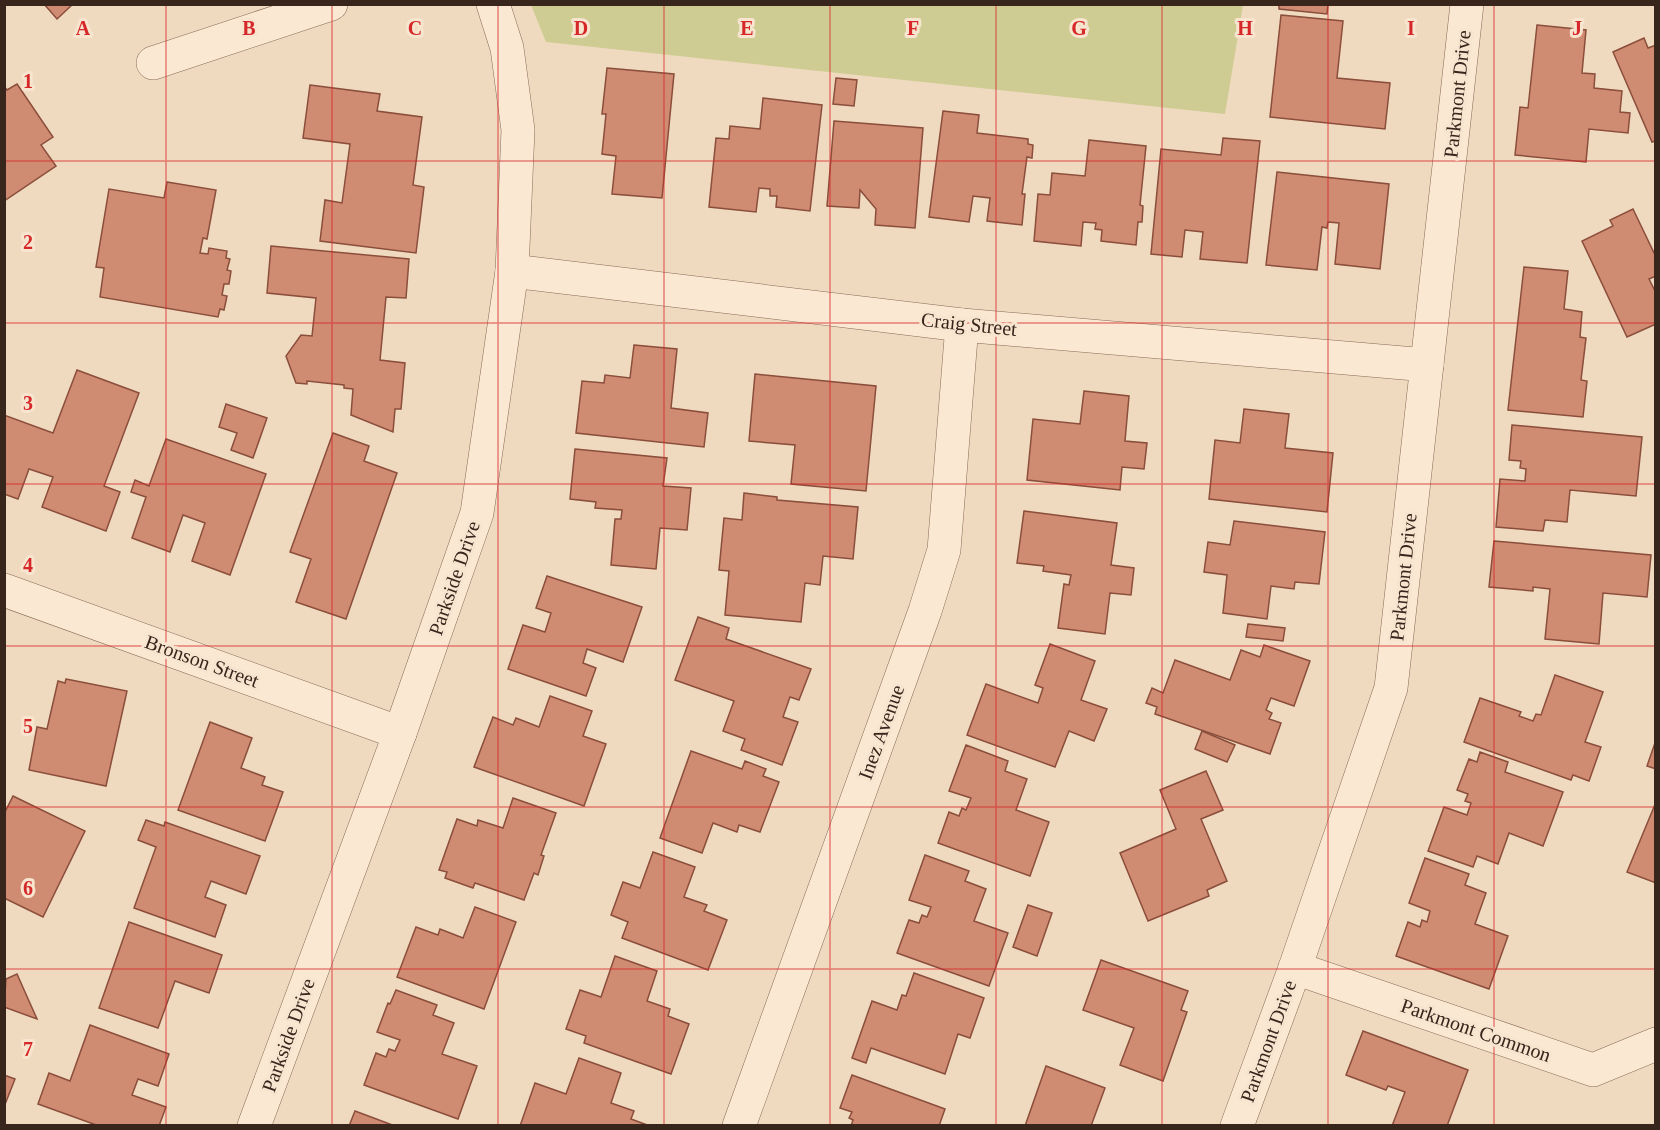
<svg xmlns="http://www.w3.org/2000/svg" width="1660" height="1130" viewBox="0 0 1660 1130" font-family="Georgia,serif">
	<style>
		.green { fill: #cecc93 }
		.building { fill: #d08b73; stroke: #8a4e3b; stroke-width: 1.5 }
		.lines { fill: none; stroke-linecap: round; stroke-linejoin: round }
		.minor-casing { stroke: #896a57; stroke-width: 34 }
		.minor { stroke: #fae8d3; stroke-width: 33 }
		.grid { fill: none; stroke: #d62828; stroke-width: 1.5; stroke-opacity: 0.55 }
		.labels { text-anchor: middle; stroke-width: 6; stroke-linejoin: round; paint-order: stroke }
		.street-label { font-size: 20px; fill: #38251c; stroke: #f7e5cf }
		.grid-label { font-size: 20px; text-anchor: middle; font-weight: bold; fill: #d62828; stroke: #f7e5cf; stroke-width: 6; stroke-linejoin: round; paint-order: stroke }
	</style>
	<rect width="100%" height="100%" fill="#f0dabf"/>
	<polygon class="green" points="531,5 1243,5 1225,114 546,42"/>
	<g class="building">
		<polygon points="44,4 73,4 57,19"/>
		<polygon points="1279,4 1328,4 1327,14 1279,9"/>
		<polygon points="1281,15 1343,21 1337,78 1390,83 1385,129 1270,117"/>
		<polygon points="1537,25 1586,30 1582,73 1595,74 1594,88 1622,91 1620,112 1630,113 1628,133 1589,129 1586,162 1515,155 1520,107 1528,108"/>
		<polygon points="1644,38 1648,48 1656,45 1656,141 1652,142 1613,52"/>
		<polygon points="607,68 674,74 662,198 612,194 616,156 602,154 606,114 602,114"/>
		<polygon points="836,78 857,80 854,106 833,104"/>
		<polygon points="17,84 53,137 41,145 56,166 4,201 4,86 7,90"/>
		<polygon points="310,85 380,94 377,111 422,117 413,185 424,187 416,253 320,241 325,200 342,203 350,144 303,138"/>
		<polygon points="763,98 822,105 810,211 776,207 777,196 770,196 770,189 759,188 756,212 709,207 716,138 729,139 730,126 760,129"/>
		<polygon points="943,111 979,115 977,133 1028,139 1028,144 1033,145 1032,158 1027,157 1022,194 1025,194 1022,225 987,221 990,198 973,196 969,222 929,217"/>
		<polygon points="834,121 923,128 915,228 875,225 876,209 860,190 859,208 827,206"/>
		<polygon points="1223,138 1260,141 1247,263 1200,259 1203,232 1185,230 1182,257 1151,254 1161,149 1221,155"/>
		<polygon points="1089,140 1146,146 1140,205 1143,206 1142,222 1138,222 1136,245 1101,241 1102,230 1095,229 1096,223 1083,222 1081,246 1034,241 1038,194 1050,195 1052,173 1085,176"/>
		<polygon points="1277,172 1389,184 1380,269 1335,264 1339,223 1328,222 1327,228 1322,227 1317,270 1266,265"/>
		<polygon points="167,182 216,190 207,239 203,238 200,253 208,254 209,248 227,251 226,258 230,259 227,270 231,271 229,284 224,284 222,295 227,296 224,310 220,309 218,317 100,297 104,268 96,267 109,189 164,198"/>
		<polygon points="1633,209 1656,257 1656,276 1649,279 1656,293 1656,324 1627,337 1582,241 1613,226 1610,220"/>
		<polygon points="271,246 409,259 406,298 386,297 380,360 405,363 401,409 395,409 393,432 351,415 353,389 344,388 344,385 307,381 307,384 296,383 286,356 301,335 312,336 316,298 267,293"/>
		<polygon points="1524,267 1568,271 1564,309 1582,312 1580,337 1586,338 1581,380 1587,381 1583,417 1508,410"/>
		<polygon points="634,345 677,349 671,408 708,413 704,447 576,433 582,381 604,383 605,375 630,378"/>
		<polygon points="77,370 139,393 104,486 120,492 106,531 42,507 53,477 29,469 18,499 4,494 4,415 53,433"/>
		<polygon points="755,374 876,386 866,491 791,484 795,445 749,441"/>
		<polygon points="1084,391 1129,396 1125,441 1147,443 1144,469 1122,467 1120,490 1027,480 1033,419 1080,424"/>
		<polygon points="226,404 267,418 253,458 231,450 237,433 219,427"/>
		<polygon points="1244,409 1289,414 1285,448 1333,453 1327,512 1209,499 1215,440 1240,443"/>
		<polygon points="1512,425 1642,437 1636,496 1570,490 1567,522 1545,520 1543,531 1496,527 1500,479 1525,481 1526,469 1520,468 1521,461 1509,460"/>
		<polygon points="333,433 369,446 364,461 397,473 346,619 296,602 311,559 290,552"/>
		<polygon points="166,439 266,474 230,575 192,561 205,523 183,515 170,552 132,538 146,497 131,492 135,480 149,486"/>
		<polygon points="575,449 667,458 663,486 691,488 687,530 660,528 656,569 611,565 615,519 621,519 622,510 595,508 596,502 570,499"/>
		<polygon points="744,493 777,497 777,500 858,507 853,559 823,556 820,585 805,583 801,622 725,615 729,571 719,570 724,518 742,520"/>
		<polygon points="1024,511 1117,523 1111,565 1134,568 1131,595 1110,593 1105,634 1058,628 1064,584 1069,585 1071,575 1043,571 1044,566 1017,563"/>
		<polygon points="1234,521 1325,532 1319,584 1295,582 1294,589 1271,586 1267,619 1223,613 1227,575 1204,572 1208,542 1230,545"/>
		<polygon points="1494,541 1651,555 1647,597 1603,593 1599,644 1545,639 1550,589 1533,587 1533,591 1489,587"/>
		<polygon points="547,576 642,607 623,662 587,649 583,663 596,668 586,696 508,669 523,625 545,632 551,613 536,608"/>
		<polygon points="698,617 729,628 726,639 811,669 799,700 790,697 783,717 798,722 782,765 741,750 745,739 723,731 734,701 675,680"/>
		<polygon points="1248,624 1285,628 1283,641 1246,637"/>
		<polygon points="1050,644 1095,661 1081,700 1107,709 1094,741 1069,731 1055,767 967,735 986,684 1038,703 1043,688 1035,685"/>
		<polygon points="1264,645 1310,661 1294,706 1271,698 1266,710 1272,713 1269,719 1281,723 1270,754 1155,714 1157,707 1146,703 1152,688 1163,693 1175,660 1230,680 1241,650 1260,657"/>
		<polygon points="1555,675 1603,692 1585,742 1601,747 1589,781 1573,775 1571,780 1464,742 1480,698 1521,712 1519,716 1533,721 1536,714 1541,715"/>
		<polygon points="66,679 127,691 106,786 29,770 37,727 47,729 58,681 65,683"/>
		<polygon points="550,696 592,711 583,736 606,744 584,806 474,767 493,717 513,725 516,718 539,727"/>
		<polygon points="210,722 252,738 241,768 265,777 262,785 283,792 265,841 178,810"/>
		<polygon points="1202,731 1235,745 1227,762 1195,749"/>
		<polygon points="1656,740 1656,769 1647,766"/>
		<polygon points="966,745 1008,761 1005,771 1027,779 1016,810 1049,822 1030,876 938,843 949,812 959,816 962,808 966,810 971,798 949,791"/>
		<polygon points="691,751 742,769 745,761 766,769 763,776 779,782 760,832 739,825 737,832 713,823 702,853 660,838"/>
		<polygon points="1480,752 1508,762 1505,772 1563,792 1543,846 1509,833 1498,864 1477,856 1473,867 1428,851 1444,807 1467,815 1471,803 1465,801 1468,794 1457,790 1469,759 1477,762"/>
		<polygon points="1206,771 1223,810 1201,819 1227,881 1207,890 1209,896 1148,921 1120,853 1176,829 1160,790"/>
		<polygon points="13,796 85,831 43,917 4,898 4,814"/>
		<polygon points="513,798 556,813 541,855 544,856 538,875 534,873 524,900 475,883 473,888 445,878 447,872 439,870 457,819 477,826 478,820 503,828"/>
		<polygon points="1656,802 1656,883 1627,872"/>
		<polygon points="146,820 164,826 165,822 260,856 246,894 211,881 205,897 226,905 215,937 134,908 156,847 138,840"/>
		<polygon points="653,852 695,867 684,897 707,905 704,911 727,920 708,970 622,938 628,922 611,915 623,882 640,888"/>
		<polygon points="925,855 969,871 965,881 986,889 974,921 1008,933 989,986 897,953 909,920 919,923 922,915 927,917 931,907 909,900"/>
		<polygon points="1425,858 1469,874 1465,885 1486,893 1475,924 1508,936 1489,989 1396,956 1408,922 1420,927 1422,920 1427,922 1430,911 1409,903"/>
		<polygon points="1028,905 1052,913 1037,956 1013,947"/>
		<polygon points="475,907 516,922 484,1009 397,977 416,927 438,935 440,929 463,938"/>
		<polygon points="129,922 222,955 209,993 175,981 158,1028 99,1008"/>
		<polygon points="615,956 657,971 647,1001 670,1009 668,1016 689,1024 671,1074 584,1043 586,1036 566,1029 580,990 601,997"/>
		<polygon points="1101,960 1188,991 1181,1010 1187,1012 1163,1081 1120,1065 1134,1028 1083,1010"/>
		<polygon points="914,973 984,998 970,1038 958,1034 945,1074 871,1048 866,1063 852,1058 872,1001 897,1010 902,995 906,996"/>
		<polygon points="17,974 37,1019 4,1007 6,979"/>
		<polygon points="396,990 437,1005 433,1015 454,1023 442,1054 477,1066 458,1119 364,1085 376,1053 386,1057 389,1049 395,1051 400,1040 377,1032 388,1003 390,1004"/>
		<polygon points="90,1025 169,1054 158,1086 138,1079 132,1095 166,1107 159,1126 99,1126 38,1104 49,1073 70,1081"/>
		<polygon points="1363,1031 1468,1070 1447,1126 1392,1126 1405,1092 1388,1086 1386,1090 1346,1075"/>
		<polygon points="579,1058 621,1073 611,1103 634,1111 631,1119 650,1126 520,1126 535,1083 566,1094"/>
		<polygon points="1046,1066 1105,1088 1091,1126 1025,1126"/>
		<polygon points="4,1075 15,1079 4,1107"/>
		<polygon points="852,1075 945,1109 939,1126 851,1126 853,1120 849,1118 852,1112 840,1108"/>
		<polygon points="355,1111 395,1126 349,1126"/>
	</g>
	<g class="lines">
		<g class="minor-casing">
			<g id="minor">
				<polyline points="153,63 331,4"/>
				<polyline points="512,271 962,325 1427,365"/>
				<polyline points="4,590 400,733"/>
				<polyline points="1295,968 1593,1070 1656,1044"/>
				<polyline points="254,1126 400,733 477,513 512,271 518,130 507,48 493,4"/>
				<polyline points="739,1126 925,611 944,550 962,325"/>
				<polyline points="1237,1126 1295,968 1391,688 1467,4"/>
			</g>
		</g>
		<use href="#minor" class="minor"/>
	</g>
	<path class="grid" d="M166,4V1126M332,4V1126M498,4V1126M664,4V1126M830,4V1126M996,4V1126M1162,4V1126M1328,4V1126M1494,4V1126M4,161H1656M4,323H1656M4,484H1656M4,646H1656M4,807H1656M4,969H1656"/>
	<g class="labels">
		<g class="street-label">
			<text transform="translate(1457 94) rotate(-84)" y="7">Parkmont Drive</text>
			<text transform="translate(969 324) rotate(6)" y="7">Craig Street</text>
			<text transform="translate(1403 577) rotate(-84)" y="7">Parkmont Drive</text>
			<text transform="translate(454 578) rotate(-71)" y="7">Parkside Drive</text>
			<text transform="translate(202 661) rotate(20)" y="7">Bronson Street</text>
			<text transform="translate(881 732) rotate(-70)" y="7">Inez Avenue</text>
			<text transform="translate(1476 1030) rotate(19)" y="7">Parkmont Common</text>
			<text transform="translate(288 1035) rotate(-70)" y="7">Parkside Drive</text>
			<text transform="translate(1268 1041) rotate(-70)" y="7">Parkmont Drive</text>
		</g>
	</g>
	<g class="grid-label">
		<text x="83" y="35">A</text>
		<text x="249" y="35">B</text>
		<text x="415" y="35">C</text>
		<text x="581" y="35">D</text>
		<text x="747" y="35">E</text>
		<text x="913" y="35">F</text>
		<text x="1079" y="35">G</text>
		<text x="1245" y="35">H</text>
		<text x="1411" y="35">I</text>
		<text x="1577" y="35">J</text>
		<text x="28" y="88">1</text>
		<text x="28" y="249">2</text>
		<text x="28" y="410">3</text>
		<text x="28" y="572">4</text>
		<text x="28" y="733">5</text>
		<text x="28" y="895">6</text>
		<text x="28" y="1056">7</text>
	</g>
	<rect width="1660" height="1130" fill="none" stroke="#38251c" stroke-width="12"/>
</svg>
